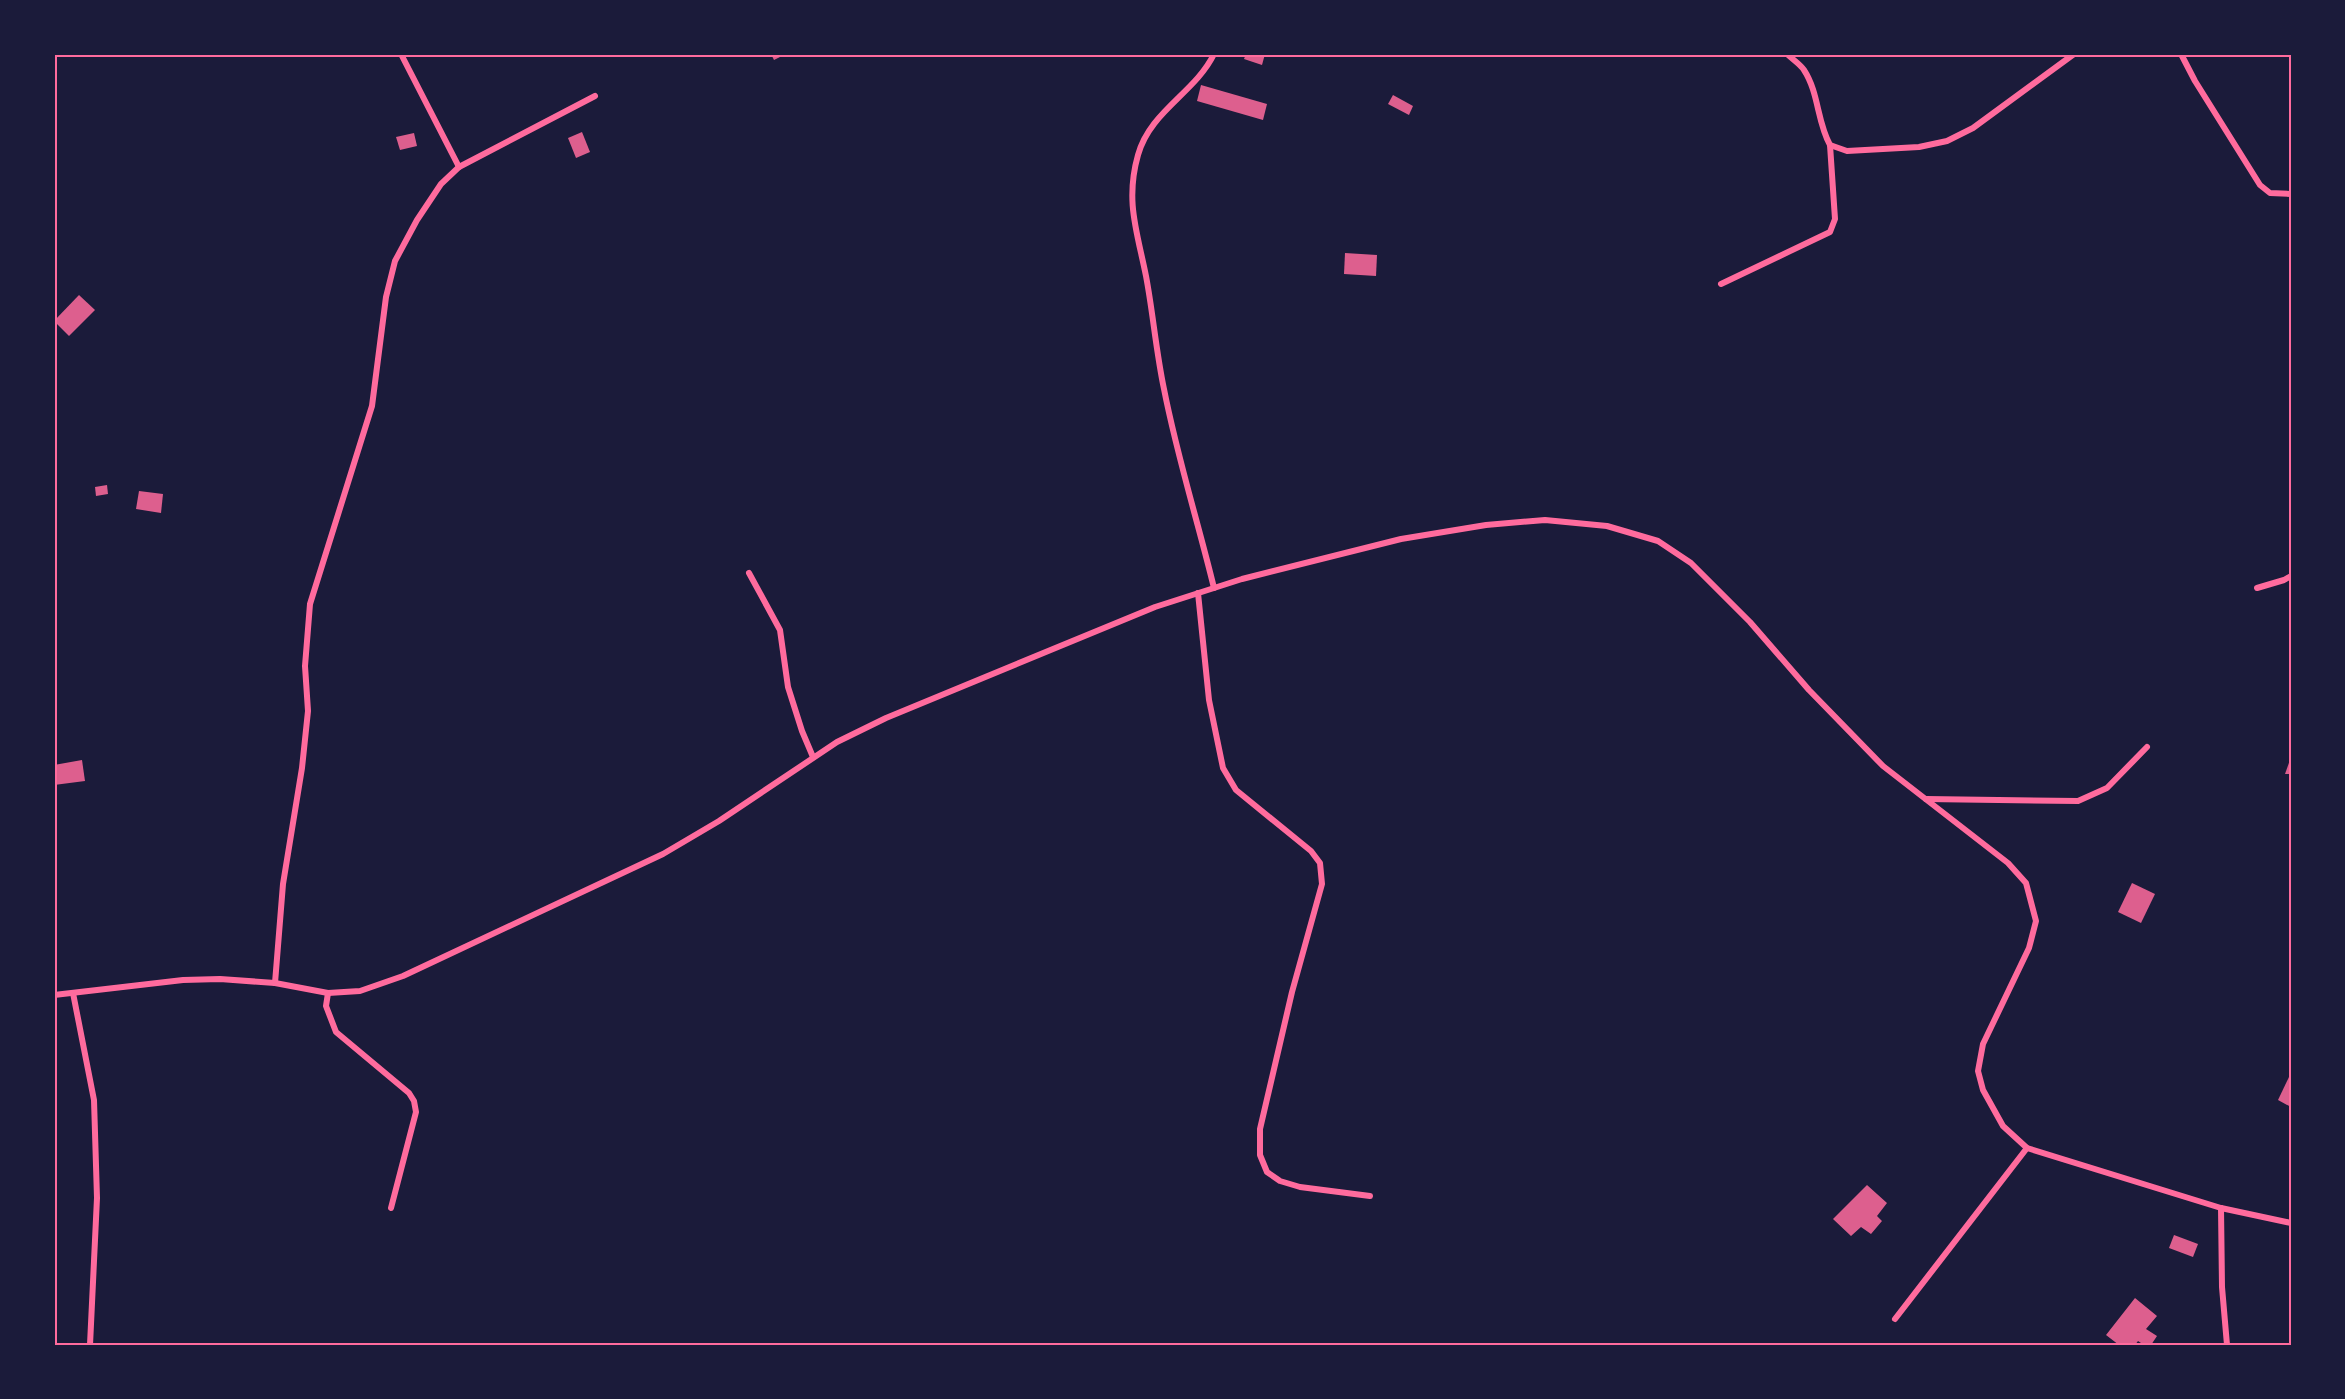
<svg xmlns="http://www.w3.org/2000/svg" width="2345" height="1399" viewBox="0 0 2345 1399" font-family="Commissioner,sans-serif">
	<style>
		.building { fill: #dd5f8e }
		.lines { fill: none; stroke-linecap: round; stroke-linejoin: round }
		.minor { stroke: #ff6b9d; stroke-width: 6 }
		.neatline { fill: none; stroke: #ff6b9d; stroke-width: 2 }
	</style>
	<rect width="100%" height="100%" fill="#1b1b3a"/>
	<g class="building">
		<polygon points="771,54 786,54 774,60"/>
		<polygon points="1246,54 1265,54 1262,65 1244,59"/>
		<polygon points="1201,85 1267,104 1263,120 1197,101"/>
		<polygon points="1393,95 1413,106 1409,115 1388,104"/>
		<polygon points="582,132 590,152 576,158 568,138"/>
		<polygon points="414,133 417,146 400,150 396,137"/>
		<polygon points="1345,253 1377,255 1376,276 1344,274"/>
		<polygon points="79,295 95,310 69,336 54,321"/>
		<polygon points="107,485 108,494 96,496 95,487"/>
		<polygon points="139,491 163,494 161,513 136,509"/>
		<polygon points="2291,757 2291,774 2285,774"/>
		<polygon points="82,760 85,781 54,785 54,765"/>
		<polygon points="2132,883 2155,894 2141,923 2118,912"/>
		<polygon points="2289,1077 2291,1078 2291,1107 2278,1100"/>
		<polygon points="1867,1185 1887,1203 1877,1216 1882,1221 1871,1234 1861,1227 1851,1236 1833,1219"/>
		<polygon points="2174,1235 2198,1244 2193,1257 2169,1248"/>
		<polygon points="2135,1298 2157,1316 2146,1329 2157,1336 2151,1345 2144,1345 2138,1341 2135,1345 2119,1345 2106,1335"/>
	</g>
	<g class="lines">
		<g class="minor">
			<polyline points="401,54 459,167"/>
			<path d="M1214,54C1195,93 1150,111 1138,155C1125,201 1137,231 1146,276C1153,313 1156,351 1164,389C1177,456 1198,522 1214,588"/>
			<path d="M1787,54C1792,59 1800,64 1804,70C1819,93 1817,122 1830,145L1847,151L1919,147L1947,141L1973,128L2074,54"/>
			<polyline points="2181,54 2195,81 2260,185 2270,193 2291,194"/>
			<polyline points="1721,284 1830,232 1835,219 1830,145"/>
			<polyline points="749,573 780,630 788,687 802,731 813,757"/>
			<polyline points="2257,588 2284,580 2291,576"/>
			<polyline points="1198,593 1209,700 1223,768 1236,790 1311,851 1320,863 1322,884 1292,992 1260,1129 1260,1155 1267,1172 1280,1181 1300,1187 1370,1196"/>
			<polyline points="1926,799 2078,801 2107,788 2147,747"/>
			<polyline points="275,983 283,884 302,768 308,711 305,666 310,604 372,406 386,297 395,261 417,220 441,184 459,167 595,96"/>
			<polyline points="73,993 94,1100 97,1198 90,1345"/>
			<polyline points="328,993 326,1006 336,1032 409,1093 414,1101 416,1112 391,1208"/>
			<polyline points="54,995 183,980 220,979 275,983 328,993 360,991 403,976 663,854 719,821 837,742 886,718 1155,607 1242,579 1401,539 1486,525 1545,520 1607,526 1658,541 1691,563 1750,622 1809,690 1883,766 2008,863 2026,883 2036,921 2029,948 1983,1044 1978,1071 1983,1090 2003,1126 2027,1148 2221,1208 2291,1223"/>
			<polyline points="2221,1208 2222,1287 2227,1345"/>
			<polyline points="1895,1319 2027,1148"/>
		</g>
	</g>
	<rect width="2345" height="1399" fill="none" stroke="#1b1b3a" stroke-width="111"/>
	<rect x="56" y="56" width="2234" height="1288" class="neatline"/>
</svg>
